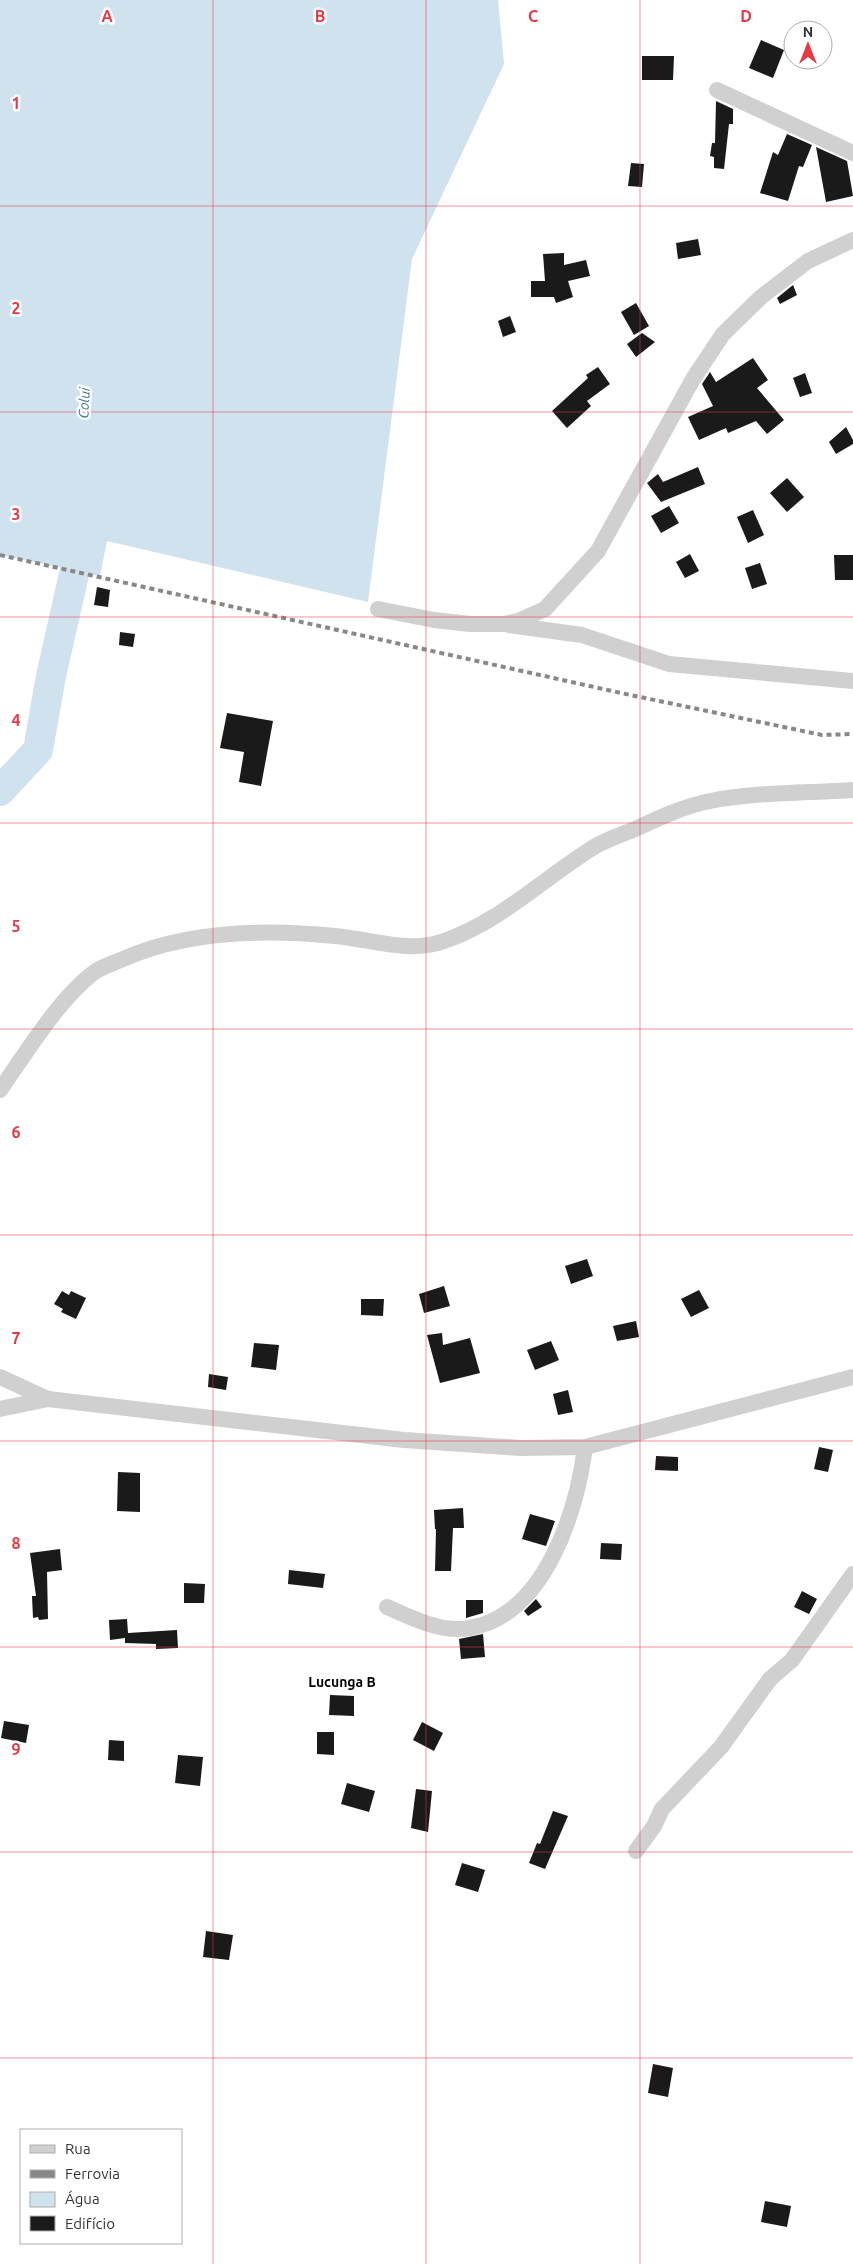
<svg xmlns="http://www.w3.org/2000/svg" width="853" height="2264" viewBox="0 0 853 2264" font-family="Ubuntu,sans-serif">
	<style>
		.water { fill: #cfe2ee }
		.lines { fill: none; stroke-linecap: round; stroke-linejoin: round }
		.river { stroke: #cfe2ee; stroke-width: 30 }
		.building { fill: #1a1a1a }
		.minor { stroke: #d0d0d0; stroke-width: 16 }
		.rail { stroke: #888; stroke-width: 4; stroke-dasharray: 5 4; stroke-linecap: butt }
		.grid { fill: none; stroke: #e63946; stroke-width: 1; stroke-opacity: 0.55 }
		.labels { text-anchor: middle; stroke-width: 5; stroke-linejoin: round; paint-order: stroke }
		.water-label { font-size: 14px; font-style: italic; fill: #3f7597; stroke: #fff }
		.neighbourhood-label { font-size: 14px; font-weight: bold; fill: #000; stroke: #fff }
		.grid-label { font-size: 16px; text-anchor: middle; font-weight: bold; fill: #e63946; stroke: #fff; stroke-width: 5; stroke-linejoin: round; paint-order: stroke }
	</style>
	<rect width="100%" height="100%" fill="#fff"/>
	<polygon class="water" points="0,0 498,0 504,64 412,259 368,602 107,541 100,576 0,555"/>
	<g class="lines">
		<polyline class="river" points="0,791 38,750 51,676 75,570 77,531"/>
	</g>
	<g class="building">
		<polygon points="761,40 784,50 773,78 749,68"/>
		<polygon points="642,56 674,56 673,80 642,80"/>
		<polygon points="716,101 733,109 733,124 729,124 724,169 714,168 714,157 710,156 712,143 715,143"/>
		<polygon points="787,134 812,145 803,167 799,166 788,201 760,193 773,152 778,155"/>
		<polygon points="816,147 847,161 853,196 826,202"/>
		<polygon points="631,163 644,164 642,187 628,186"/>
		<polygon points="698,239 701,255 678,259 676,243"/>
		<polygon points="564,253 564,265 586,260 590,276 568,281 573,297 556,303 554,297 531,297 531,281 545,281 543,254"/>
		<polygon points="793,285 797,295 780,304 777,298"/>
		<polygon points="636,303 649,326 634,335 621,312"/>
		<polygon points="510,316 516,332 503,337 498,321"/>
		<polygon points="642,333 655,342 636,357 627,344"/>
		<polygon points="753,358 768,380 757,388 784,420 767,434 756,421 728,433 726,428 699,440 688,417 713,406 702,384 710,372 716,382"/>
		<polygon points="598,367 610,384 587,401 591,406 567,428 552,411 588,378 586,375"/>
		<polygon points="805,373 812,393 800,397 793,378"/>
		<polygon points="846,427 853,440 853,444 836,454 829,442"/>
		<polygon points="698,467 705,484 661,502 647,483 658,474 663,482"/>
		<polygon points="787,478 804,497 787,512 770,493"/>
		<polygon points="669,506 679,523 661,533 651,516"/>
		<polygon points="753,510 764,535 748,543 737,517"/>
		<polygon points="690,554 699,571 685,578 676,562"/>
		<polygon points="834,555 853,555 853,580 835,580"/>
		<polygon points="760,563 767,584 752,589 745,568"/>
		<polygon points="97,587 110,590 108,607 94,605"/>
		<polygon points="120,632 135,634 133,647 119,645"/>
		<polygon points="227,713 273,721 261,786 239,782 244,752 220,748"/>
		<polygon points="587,1259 593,1276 571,1284 565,1266"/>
		<polygon points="444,1286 450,1306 424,1313 419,1294"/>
		<polygon points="699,1290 709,1308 691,1317 681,1299"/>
		<polygon points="62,1291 69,1295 71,1291 86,1298 76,1319 61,1312 63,1309 54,1304"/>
		<polygon points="361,1299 384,1299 383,1316 361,1315"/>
		<polygon points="636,1321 639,1337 617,1341 613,1326"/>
		<polygon points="442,1333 443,1345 470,1338 480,1373 440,1383 427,1335"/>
		<polygon points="551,1341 559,1360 535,1370 527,1350"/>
		<polygon points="254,1343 279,1345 276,1370 251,1367"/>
		<polygon points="209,1374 228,1377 226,1390 208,1387"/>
		<polygon points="568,1390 573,1412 558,1415 553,1394"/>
		<polygon points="819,1447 833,1450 828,1472 814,1469"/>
		<polygon points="656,1456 678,1457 678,1471 655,1470"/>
		<polygon points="118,1472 140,1473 140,1512 117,1511"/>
		<polygon points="463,1508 464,1528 453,1528 451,1571 435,1571 436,1529 435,1529 434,1510"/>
		<polygon points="530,1514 555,1521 546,1546 522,1539"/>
		<polygon points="601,1543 622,1544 621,1560 600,1559"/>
		<polygon points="60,1549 62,1570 47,1572 48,1619 39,1620 38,1617 33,1618 32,1596 36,1596 30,1553"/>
		<polygon points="289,1570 325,1574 323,1588 288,1584"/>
		<polygon points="184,1583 205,1584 204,1603 184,1603"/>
		<polygon points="802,1591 817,1599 809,1614 794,1607"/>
		<polygon points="536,1599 542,1607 528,1616 524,1611"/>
		<polygon points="466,1600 483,1600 483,1613 466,1618"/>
		<polygon points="127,1619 128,1633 177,1630 178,1648 156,1649 156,1644 125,1643 125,1638 110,1640 109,1620"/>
		<polygon points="483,1634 485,1657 461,1659 459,1639"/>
		<polygon points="330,1695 354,1696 354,1716 329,1715"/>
		<polygon points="4,1721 29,1725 26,1743 1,1738"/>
		<polygon points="422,1722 443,1733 434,1751 413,1740"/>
		<polygon points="317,1732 334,1732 334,1755 317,1754"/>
		<polygon points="109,1740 124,1741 124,1761 108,1760"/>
		<polygon points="178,1755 203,1757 200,1786 175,1783"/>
		<polygon points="347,1783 375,1791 369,1812 341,1804"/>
		<polygon points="416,1789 432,1791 428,1832 411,1828"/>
		<polygon points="553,1811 568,1816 545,1869 529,1863 537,1843 540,1844"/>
		<polygon points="462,1863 485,1870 478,1892 455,1885"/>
		<polygon points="206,1931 233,1935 229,1960 203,1957"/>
		<polygon points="653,2064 673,2068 668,2097 648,2093"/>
		<polygon points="765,2201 791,2206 787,2227 761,2222"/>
	</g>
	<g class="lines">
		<g class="minor">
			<polyline points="717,90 853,153"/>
			<polyline points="378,609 434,620 470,624 504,624 518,621 545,609 598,551 693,379 723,334 761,297 808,261 853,240"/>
			<polyline points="509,625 582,635 669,664 853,681"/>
			<path d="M0,1090C26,1053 60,997 96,971C104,966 114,963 123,959C188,930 265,929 335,936C370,939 409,954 444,941C500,922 544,878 594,847C606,840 620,835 633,830C657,819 684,806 710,801C756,792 806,793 853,790"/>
			<polyline points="0,1377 48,1399"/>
			<polyline points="0,1409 48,1399 404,1440 521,1448 585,1447 853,1377"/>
			<path d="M387,1607C411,1618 442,1633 470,1628C545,1615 577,1511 585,1447"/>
			<polyline points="636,1851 654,1826 662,1809 721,1747 770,1679 792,1660 853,1574"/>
		</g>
		<polyline class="rail" points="0,555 621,693 822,735 853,734"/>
	</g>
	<path class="grid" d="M213,0V2264M426,0V2264M640,0V2264M0,206H853M0,412H853M0,617H853M0,823H853M0,1029H853M0,1235H853M0,1441H853M0,1647H853M0,1852H853M0,2058H853"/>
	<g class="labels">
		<g class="water-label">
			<text transform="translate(84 403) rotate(-87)" y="5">Colui</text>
		</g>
		<g class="neighbourhood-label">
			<text x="342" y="1687">Lucunga B</text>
		</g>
	</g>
	<g class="grid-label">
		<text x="107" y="22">A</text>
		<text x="320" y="22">B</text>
		<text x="533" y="22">C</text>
		<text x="746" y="22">D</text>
		<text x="16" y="109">1</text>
		<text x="16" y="314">2</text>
		<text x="16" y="520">3</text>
		<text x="16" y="726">4</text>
		<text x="16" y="932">5</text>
		<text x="16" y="1138">6</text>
		<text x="16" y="1344">7</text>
		<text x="16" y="1549">8</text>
		<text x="16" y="1755">9</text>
	</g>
	<rect x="20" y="2129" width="162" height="115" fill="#ffffff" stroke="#adadad"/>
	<rect x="30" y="2145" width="25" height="8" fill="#d0d0d0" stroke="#adadad"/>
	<text x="65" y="2154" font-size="15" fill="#333333">Rua</text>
	<rect x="30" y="2170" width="25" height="8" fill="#888888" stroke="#adadad"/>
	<text x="65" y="2179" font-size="15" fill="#333333">Ferrovia</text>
	<rect x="30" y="2192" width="25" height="15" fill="#cfe2ee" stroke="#adadad"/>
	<text x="65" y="2204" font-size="15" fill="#333333">Água</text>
	<rect x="30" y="2216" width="25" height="15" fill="#1a1a1a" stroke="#adadad"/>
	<text x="65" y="2229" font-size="15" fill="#333333">Edifício</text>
	<g transform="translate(808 45)"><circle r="24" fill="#ffffff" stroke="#adadad"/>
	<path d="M0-4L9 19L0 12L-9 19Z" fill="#e63946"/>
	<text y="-8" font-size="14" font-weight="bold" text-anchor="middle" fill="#333333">N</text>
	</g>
</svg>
